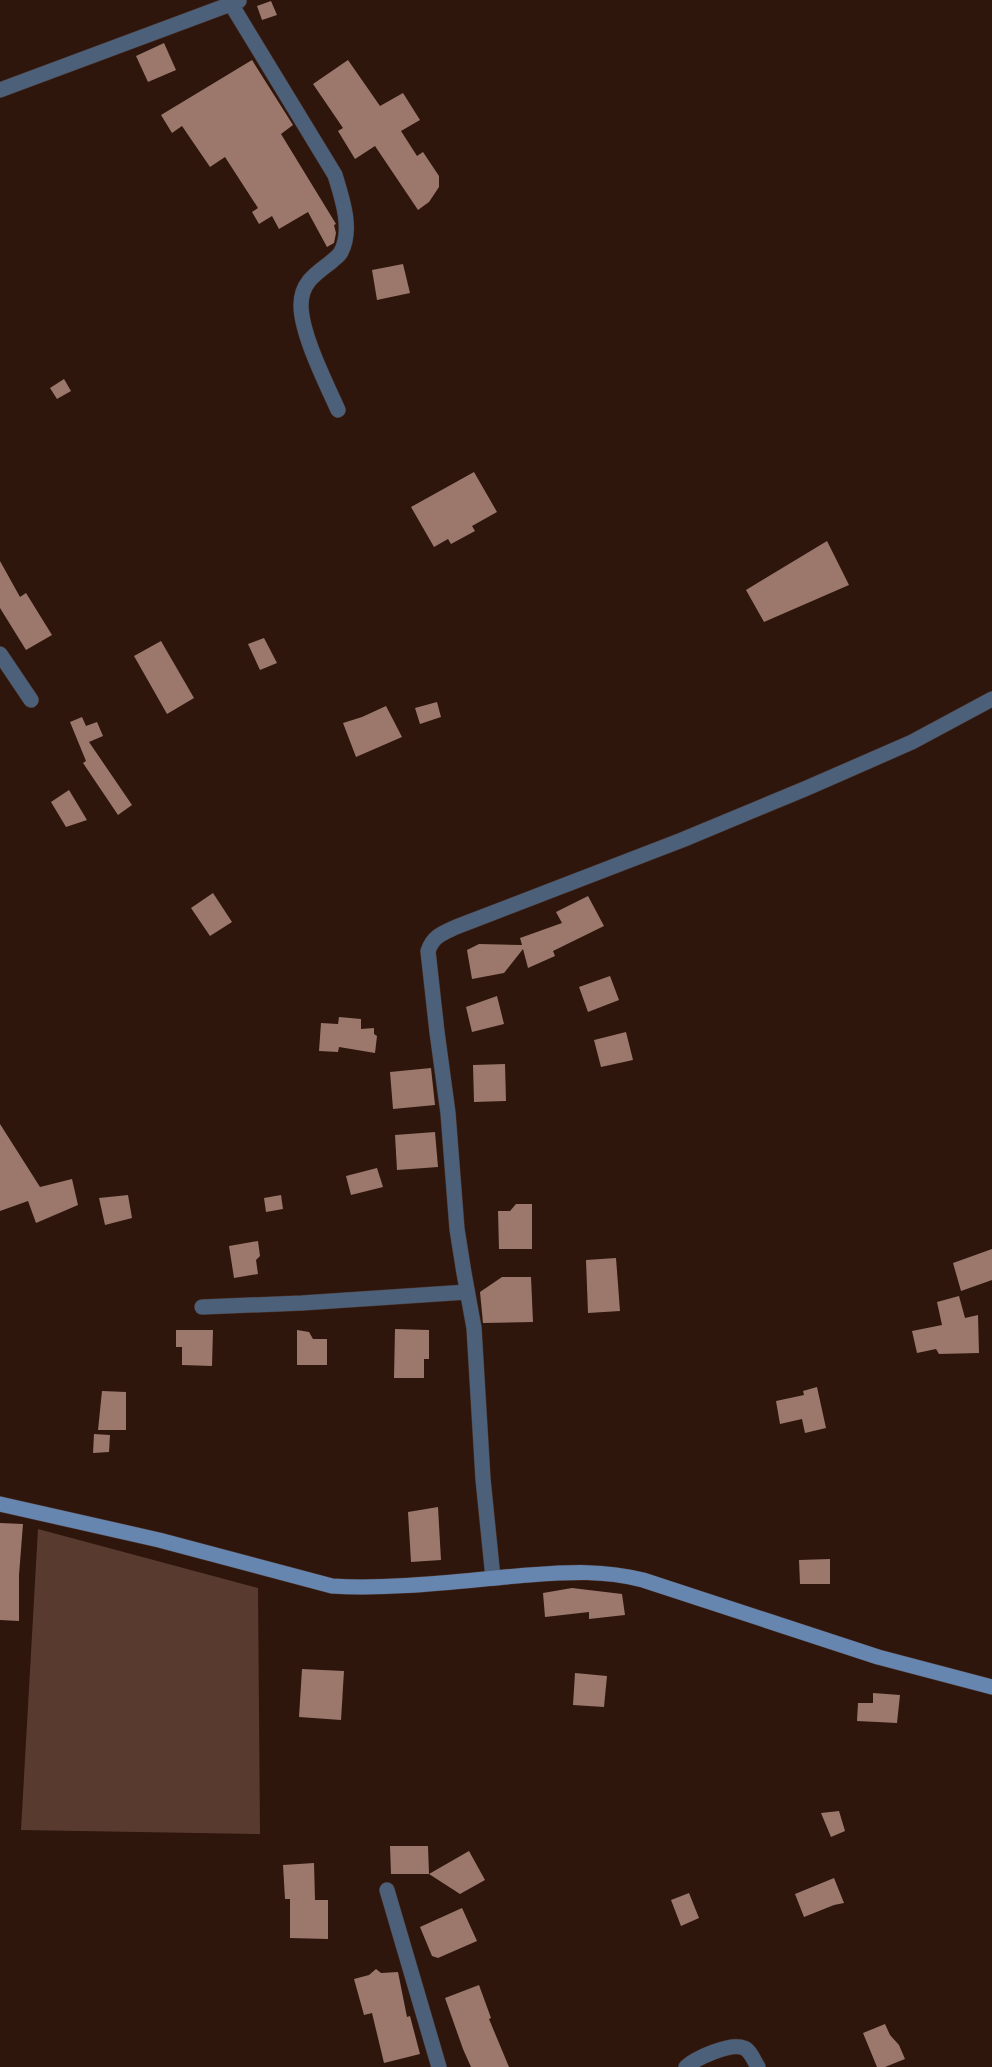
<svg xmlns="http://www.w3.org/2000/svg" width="992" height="2067" viewBox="0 0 992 2067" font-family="Cabin,sans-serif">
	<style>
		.forest { fill: #593a2e }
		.building { fill: #9b786b }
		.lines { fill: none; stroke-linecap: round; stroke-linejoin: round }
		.street-casing { stroke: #49322a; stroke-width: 16 }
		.secondary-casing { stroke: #49322a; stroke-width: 16 }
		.street { stroke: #4c607a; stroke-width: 15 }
		.secondary { stroke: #6685af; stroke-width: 15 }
	</style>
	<rect width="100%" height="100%" fill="#2e160d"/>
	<polygon class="forest" points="38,1529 258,1588 260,1834 21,1830"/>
	<g class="building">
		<polygon points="271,1 277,15 262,20 257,6"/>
		<polygon points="164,43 176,70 148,82 136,56"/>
		<polygon points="252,60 293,125 281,134 336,224 334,225 336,233 334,243 327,247 308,212 279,229 272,216 259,224 252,212 258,208 225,157 210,167 182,126 172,133 161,115"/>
		<polygon points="348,60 380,106 403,93 420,120 401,131 417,156 423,152 439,176 439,187 429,202 418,210 375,146 355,159 338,131 343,128 313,84"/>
		<polygon points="403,264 410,293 377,300 372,270"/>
		<polygon points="64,379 71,391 57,399 50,388"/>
		<polygon points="474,472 497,512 472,526 475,531 451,544 448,539 434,547 411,507"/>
		<polygon points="827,541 849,585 764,622 746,590"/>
		<polygon points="0,561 20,597 26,593 52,635 26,650 0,608"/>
		<polygon points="264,638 277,663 260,670 248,644"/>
		<polygon points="161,641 194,698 167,714 134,656"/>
		<polygon points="437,702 441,717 420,724 415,708"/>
		<polygon points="386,706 402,737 356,757 343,723 362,717"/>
		<polygon points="82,717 86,726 97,722 103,736 89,742 132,805 118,815 83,763 86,761 70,722"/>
		<polygon points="69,790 87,820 66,827 51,802"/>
		<polygon points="213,893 232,922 210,936 191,908"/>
		<polygon points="588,896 604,926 553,951 555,956 528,968 523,949 504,973 472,979 467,950 479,944 522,945 520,938 562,923 556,912"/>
		<polygon points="610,976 619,1000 588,1012 579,987"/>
		<polygon points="497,996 504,1024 472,1032 466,1007"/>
		<polygon points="339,1017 361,1019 361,1029 374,1028 374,1034 377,1036 375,1053 339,1047 338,1052 319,1051 321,1023 338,1024"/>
		<polygon points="626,1032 633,1060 601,1067 594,1040"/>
		<polygon points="505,1064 506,1101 474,1102 473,1065"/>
		<polygon points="431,1068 435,1105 393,1109 390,1072"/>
		<polygon points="0,1124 40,1187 72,1179 78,1205 36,1223 28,1201 0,1211"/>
		<polygon points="435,1132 438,1167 397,1170 395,1135"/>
		<polygon points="377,1168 383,1187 351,1195 346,1176"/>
		<polygon points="128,1195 132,1218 105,1225 99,1198"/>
		<polygon points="281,1195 283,1209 266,1212 264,1198"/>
		<polygon points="516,1204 532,1204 532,1249 499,1249 498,1211 510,1211"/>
		<polygon points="258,1241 260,1256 256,1260 258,1274 234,1278 229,1246"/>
		<polygon points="992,1249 992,1280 961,1291 953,1263"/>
		<polygon points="616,1258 620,1311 588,1313 586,1260"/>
		<polygon points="502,1277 531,1277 533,1322 483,1323 480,1292"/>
		<polygon points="959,1296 965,1318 978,1315 979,1353 939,1354 936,1349 917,1353 912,1331 942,1325 937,1302"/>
		<polygon points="395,1329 429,1330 429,1359 424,1359 424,1378 394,1378"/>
		<polygon points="176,1330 213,1330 212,1366 182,1365 182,1347 176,1347"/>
		<polygon points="297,1330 309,1332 313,1339 327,1339 327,1365 297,1365"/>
		<polygon points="817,1387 826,1428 805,1433 802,1419 780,1424 776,1401 804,1395 803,1391"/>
		<polygon points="102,1391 126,1392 126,1430 98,1430"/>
		<polygon points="94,1434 110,1435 109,1452 93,1453"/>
		<polygon points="438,1507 441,1560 411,1562 408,1512"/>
		<polygon points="0,1523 23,1524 19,1575 19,1621 0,1620"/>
		<polygon points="830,1559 830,1584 800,1584 799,1560"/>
		<polygon points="572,1588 622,1594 625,1615 589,1619 589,1612 545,1617 543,1593"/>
		<polygon points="302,1669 344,1671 341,1720 299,1717"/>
		<polygon points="575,1673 607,1676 604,1707 573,1705"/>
		<polygon points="873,1693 900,1695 897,1723 857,1721 858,1703 873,1703"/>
		<polygon points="839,1811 845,1831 831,1837 821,1813"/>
		<polygon points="390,1846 428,1846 429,1874 391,1874"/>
		<polygon points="469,1851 485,1880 460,1894 429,1874"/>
		<polygon points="314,1863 315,1900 328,1900 328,1939 290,1938 290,1899 285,1899 283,1865"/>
		<polygon points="834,1878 844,1903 834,1905 804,1917 795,1894"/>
		<polygon points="689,1893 699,1918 681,1926 671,1900"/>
		<polygon points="462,1908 477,1941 438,1958 432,1956 420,1927"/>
		<polygon points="376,1969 381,1973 398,1972 407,2017 410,2016 420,2054 384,2063 372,2013 364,2015 354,1979 369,1975"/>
		<polygon points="479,1985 491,2018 489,2019 509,2067 471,2067 463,2049 445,1998"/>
		<polygon points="885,2024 890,2035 899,2045 905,2059 885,2067 877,2067 863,2033"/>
	</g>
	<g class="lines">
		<g class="street-casing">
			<g id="street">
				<path d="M231,4L335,175C342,198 353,229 341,252C339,256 334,259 331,262C315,274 301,283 301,305C301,334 326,383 338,410"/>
				<polyline points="0,90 239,1"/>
				<polyline points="0,654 31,700"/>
				<polyline points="202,1307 302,1303 467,1292"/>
				<path d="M493,1578L483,1479L474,1328L464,1273L457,1229L448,1113L437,1032L428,951C433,936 443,933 456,927L682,840L807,788L912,742L992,699"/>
				<polyline points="387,1890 439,2067"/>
				<path d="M686,2067C696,2058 731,2042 744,2048C751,2051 754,2061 758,2067"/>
			</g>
		</g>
		<g class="secondary-casing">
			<path id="secondary" d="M0,1504L159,1540L332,1586C395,1590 466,1580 529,1575C570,1572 603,1570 643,1580L878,1657L992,1687"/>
		</g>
		<use href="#street" class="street"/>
		<use href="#secondary" class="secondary"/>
	</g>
</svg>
